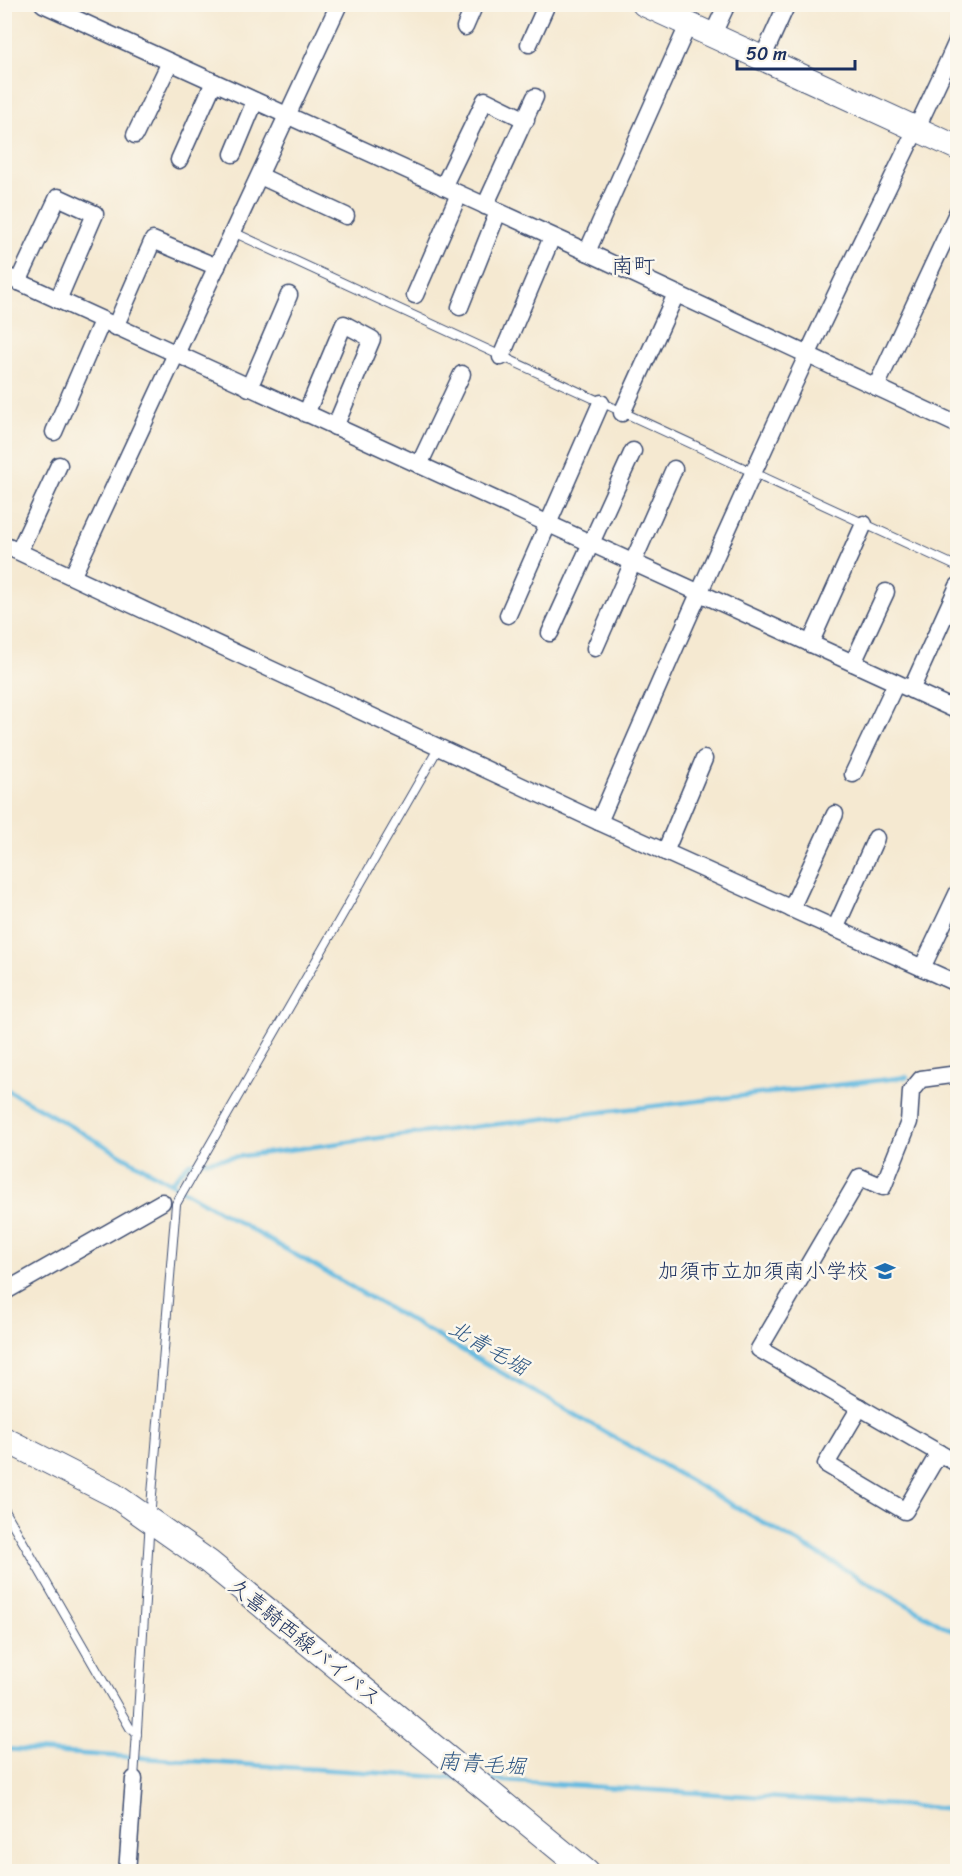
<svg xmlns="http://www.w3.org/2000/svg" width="962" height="1876" viewBox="0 0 962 1876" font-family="Sriracha,'Klee One',sans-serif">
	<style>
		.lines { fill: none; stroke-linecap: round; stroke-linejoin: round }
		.stream { stroke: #63bae0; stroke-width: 4.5 }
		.lane-casing { stroke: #3c4b6f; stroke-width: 10 }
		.street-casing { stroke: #3c4b6f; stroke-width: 19 }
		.secondary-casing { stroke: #3c4b6f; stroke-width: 26 }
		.lane { stroke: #fff; stroke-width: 8 }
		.street { stroke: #fff; stroke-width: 16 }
		.secondary { stroke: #fff; stroke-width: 24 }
		.labels { text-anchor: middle; stroke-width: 5; stroke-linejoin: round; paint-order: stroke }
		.poi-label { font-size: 21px; fill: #1b2f5e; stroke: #fbf7ec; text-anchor: end }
		.street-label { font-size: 21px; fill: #1b2f5e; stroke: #fbf7ec }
		.neighbourhood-label { font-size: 22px; fill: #1b2f5e; stroke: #fbf7ec }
		.water-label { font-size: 22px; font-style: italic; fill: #315985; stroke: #fbf7ec }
	</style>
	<rect width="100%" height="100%" fill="#fbf7ec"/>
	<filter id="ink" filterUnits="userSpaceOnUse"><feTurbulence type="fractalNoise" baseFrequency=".0167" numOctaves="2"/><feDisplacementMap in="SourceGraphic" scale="12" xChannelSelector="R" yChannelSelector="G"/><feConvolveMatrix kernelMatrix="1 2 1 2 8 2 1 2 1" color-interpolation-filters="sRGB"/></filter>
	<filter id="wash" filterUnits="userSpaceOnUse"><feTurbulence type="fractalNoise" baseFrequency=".008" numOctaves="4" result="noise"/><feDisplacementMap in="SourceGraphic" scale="24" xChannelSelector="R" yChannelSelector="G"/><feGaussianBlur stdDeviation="1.35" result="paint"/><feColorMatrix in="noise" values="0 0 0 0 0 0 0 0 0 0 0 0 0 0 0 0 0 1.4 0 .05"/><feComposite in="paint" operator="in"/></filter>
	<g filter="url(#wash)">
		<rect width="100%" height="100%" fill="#f5e9d1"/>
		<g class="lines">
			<g class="stream">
				<polyline points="4,1088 958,1634"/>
				<polyline points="170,1183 189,1163 394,1136 907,1077"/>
				<polyline points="4,1749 457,1778"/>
				<polyline points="489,1780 958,1809"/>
			</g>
		</g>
	</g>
	<g filter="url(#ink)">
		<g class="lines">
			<g class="lane-casing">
				<g id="lane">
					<polyline points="233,232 958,567"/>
					<polyline points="4,1509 130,1728 137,1734"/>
					<polyline points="134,1779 150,1519 176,1204 439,747"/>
				</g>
			</g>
			<g class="street-casing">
				<g id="street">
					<polyline points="43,4 587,252 958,425"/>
					<polyline points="465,27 475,4"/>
					<polyline points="712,36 727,4"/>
					<polyline points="529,44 547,4"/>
					<polyline points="762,59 787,4"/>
					<polyline points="135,135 170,62"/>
					<polyline points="233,154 255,101"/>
					<polyline points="179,160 214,82"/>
					<polyline points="260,176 346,216"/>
					<polyline points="443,187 485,100 526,120"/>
					<polyline points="485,206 535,97"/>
					<polyline points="587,252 688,25"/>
					<polyline points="4,275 958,711"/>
					<polyline points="18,282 58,197 95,214 58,300"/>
					<polyline points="415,295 459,194"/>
					<polyline points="460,307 498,212"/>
					<polyline points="115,327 153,240 217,267"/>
					<polyline points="501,357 552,237"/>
					<polyline points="876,387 958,211"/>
					<polyline points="249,388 289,295"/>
					<polyline points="622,413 676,294"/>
					<polyline points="306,414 344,324 372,339 335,427"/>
					<polyline points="54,432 102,321"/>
					<polyline points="419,465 462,374"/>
					<polyline points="4,545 599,822 958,984"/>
					<polyline points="19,551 59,465"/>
					<polyline points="73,575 339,4"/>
					<polyline points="508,615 601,403"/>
					<polyline points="550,633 633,451"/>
					<polyline points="810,644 864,524"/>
					<polyline points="595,648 674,469"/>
					<polyline points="853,663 886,592"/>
					<polyline points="911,690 958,586"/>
					<polyline points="853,774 896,683"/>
					<path d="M599,822C666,667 734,512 806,358C855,251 910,147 958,39"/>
					<polyline points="665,852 704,759"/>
					<polyline points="791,909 835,814"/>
					<polyline points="835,929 876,838"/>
					<polyline points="922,968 958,892"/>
					<polyline points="958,1074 921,1079 911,1091 909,1122 883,1187 860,1177 759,1349 958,1464"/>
					<polyline points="4,1292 162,1202"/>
					<polyline points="860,1407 826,1464 905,1511 939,1453"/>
					<polyline points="127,1872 134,1779"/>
				</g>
			</g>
			<g class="secondary-casing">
				<g id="secondary">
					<polyline points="644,4 958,148"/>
					<polyline points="4,1439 114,1495 209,1562 587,1872"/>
				</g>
			</g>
			<use href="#lane" class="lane"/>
			<use href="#street" class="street"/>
			<use href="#secondary" class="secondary"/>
		</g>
	</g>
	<defs>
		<g id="school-bare" transform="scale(1.62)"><path d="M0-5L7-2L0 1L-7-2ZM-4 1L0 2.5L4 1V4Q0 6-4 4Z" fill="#1f6fb2" stroke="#fbf7ec" stroke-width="2.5" paint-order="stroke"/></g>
	</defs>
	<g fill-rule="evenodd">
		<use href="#school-bare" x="885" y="1271"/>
	</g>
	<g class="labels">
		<g class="poi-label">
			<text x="868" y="1278">加須市立加須南小学校</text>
		</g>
		<g class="street-label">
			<text transform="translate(305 1642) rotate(39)" y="7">久喜騎西線バイパス</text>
		</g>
		<g class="neighbourhood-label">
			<text x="633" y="273">南町</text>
		</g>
		<g class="water-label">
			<text transform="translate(489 1347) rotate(30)" y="8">北青毛堀</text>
			<text transform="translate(482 1763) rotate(4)" y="8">南青毛堀</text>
		</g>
	</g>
	<rect width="962" height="1876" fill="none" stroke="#fbf7ec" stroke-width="24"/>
	<path d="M737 60v9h118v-9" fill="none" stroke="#1b2f5e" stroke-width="3"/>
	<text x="746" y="60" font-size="18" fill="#1b2f5e" stroke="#fbf7ec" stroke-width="4.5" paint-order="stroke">50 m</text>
</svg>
